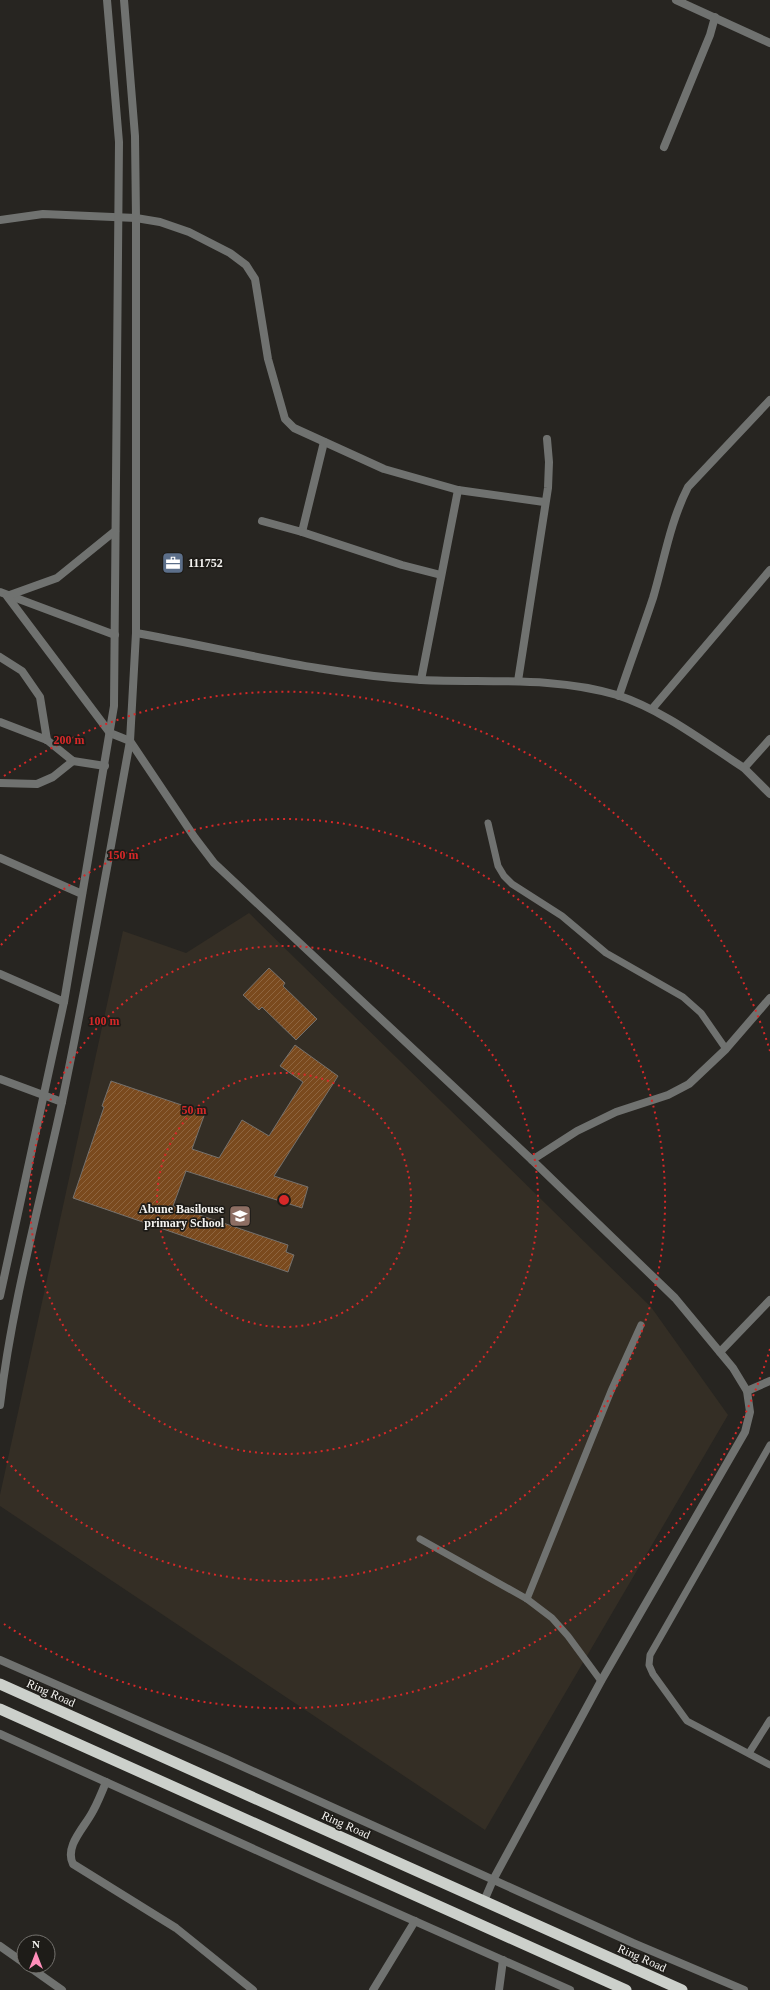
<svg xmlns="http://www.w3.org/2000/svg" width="770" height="1990" viewBox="0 0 770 1990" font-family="Georgia,serif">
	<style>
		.built { fill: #342e25 }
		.building { fill: url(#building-hatch); stroke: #75716d }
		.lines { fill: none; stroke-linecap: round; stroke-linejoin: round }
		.service { stroke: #707270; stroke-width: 7 }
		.minor { stroke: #707270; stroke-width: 8 }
		.tertiary { stroke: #707270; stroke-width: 8 }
		.trunk { stroke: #ccd0cb; stroke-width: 11 }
		.ring { fill: none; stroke: #d62828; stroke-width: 2; stroke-dasharray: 2 4 }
		.labels { text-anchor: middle; stroke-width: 3.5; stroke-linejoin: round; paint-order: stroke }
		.poi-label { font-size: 12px; font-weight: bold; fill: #f4f3f0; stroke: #1e1c18; text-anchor: start }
		.street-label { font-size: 12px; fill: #f4f3f0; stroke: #1e1c18 }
		.centre { fill: #d62828; stroke: #1e1c18; stroke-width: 2 }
		.ring-label { font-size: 12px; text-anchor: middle; font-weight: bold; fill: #d62828; stroke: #1e1c18; stroke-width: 3.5; stroke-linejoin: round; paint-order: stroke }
	</style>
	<defs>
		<pattern id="building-hatch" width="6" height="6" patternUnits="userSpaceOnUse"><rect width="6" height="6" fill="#7a4a1e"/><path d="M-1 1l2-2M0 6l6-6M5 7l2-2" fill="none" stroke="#8e653f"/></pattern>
	</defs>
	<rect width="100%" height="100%" fill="#272521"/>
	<polygon class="built" points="249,913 651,1307 728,1415 485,1830 0,1506 0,1495 123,931 186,953"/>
	<g class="building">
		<polygon points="269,968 285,983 283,986 317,1019 296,1040 262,1007 259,1010 243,995"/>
		<polygon points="295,1045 338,1076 274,1176 308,1187 302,1208 186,1171 173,1206 288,1245 286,1252 294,1255 288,1272 73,1198 104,1107 102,1106 111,1081 205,1113 192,1149 219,1158 242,1120 269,1136 303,1082 280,1066"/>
	</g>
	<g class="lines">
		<g class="service">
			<polyline points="488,823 498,866 504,876 512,884 562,916 606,953 683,997 701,1013 726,1049"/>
			<polyline points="770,1445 650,1655 649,1665 653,1674 687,1721 770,1765"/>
			<polyline points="420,1539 527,1599 552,1618 568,1636 601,1681"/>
			<polyline points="527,1599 611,1391 641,1325"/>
			<polyline points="749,1753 770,1720"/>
		</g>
		<g class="minor">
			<polyline points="676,0 770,43"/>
			<polyline points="664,147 710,35 715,17"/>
			<polyline points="0,220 43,214 136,218 160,222 189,232 230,253 246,265 255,279 268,359 285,419 294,428 384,469 458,490 544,502"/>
			<polyline points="262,521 302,532 324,442"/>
			<polyline points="302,532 402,565 441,575"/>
			<path d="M136,633C231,650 325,675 421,680C487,683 554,676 617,695C663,710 704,742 744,768L770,739"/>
			<polyline points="0,657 22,671 40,697 47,740"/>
			<polyline points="421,680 458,490"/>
			<polyline points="518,681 548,488 549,462 547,439"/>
			<path d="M619,696C630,663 642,631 653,598C664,561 670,522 688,487L770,400"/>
			<polyline points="652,709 770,570"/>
			<polyline points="0,722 47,740 73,761 105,766"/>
			<polyline points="110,733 130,741 195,838 214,863 532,1160 675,1298 733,1368 747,1391 750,1412 745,1432 601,1681 493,1880 484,1901"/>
			<polyline points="744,768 770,794"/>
			<polyline points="0,783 37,784 53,777 73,761"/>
			<polyline points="0,858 82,894"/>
			<polyline points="0,974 64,1002"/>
			<polyline points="0,1079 62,1102"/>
			<polyline points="532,1160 577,1131 616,1112 668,1095 689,1084 726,1049 770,998"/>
			<polyline points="720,1352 770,1300"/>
			<polyline points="747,1391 770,1381"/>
			<path d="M106,1782C102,1792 98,1802 93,1811C85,1827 64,1846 73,1864L176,1928L253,1990"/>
			<polyline points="0,1946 24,1963"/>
			<polyline points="28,1966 62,1990"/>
			<polyline points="373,1990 415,1921"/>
			<polyline points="499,1990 503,1960"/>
		</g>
		<g class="tertiary">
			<polyline points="0,592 115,635"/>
			<polyline points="110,733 7,596 57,578 115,531"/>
			<polyline points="0,1296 64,1002 114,706 119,142 107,0"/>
			<path d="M0,1405C12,1303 40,1203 62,1102C87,982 108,862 130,741L136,633V218L135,136L124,0"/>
			<polyline points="0,1660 226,1759 633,1943 744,1990"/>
			<polyline points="0,1734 320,1879 570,1990"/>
		</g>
		<g class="trunk">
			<polyline points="0,1684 682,1990"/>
			<polyline points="0,1709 626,1990"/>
		</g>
	</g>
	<g class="ring">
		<circle cx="284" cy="1200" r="127"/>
		<circle cx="284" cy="1200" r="254"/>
		<path d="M1 945A381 381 0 1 1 1 1455"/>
		<path d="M770 1349A508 508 0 0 1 4 1624M4 776A508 508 0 0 1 770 1051"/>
	</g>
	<defs>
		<g id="office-square" transform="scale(1.15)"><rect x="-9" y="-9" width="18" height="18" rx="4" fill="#5c6f8a" stroke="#1e1c18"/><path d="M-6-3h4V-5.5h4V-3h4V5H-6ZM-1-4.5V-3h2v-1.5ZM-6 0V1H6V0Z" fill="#fff"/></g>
		<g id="school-square" transform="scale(1.15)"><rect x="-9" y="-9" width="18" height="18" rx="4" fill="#8d6e63" stroke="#1e1c18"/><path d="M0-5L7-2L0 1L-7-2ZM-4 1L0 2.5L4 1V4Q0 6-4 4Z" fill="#fff"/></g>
	</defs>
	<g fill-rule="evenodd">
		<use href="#office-square" x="173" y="563"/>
		<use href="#school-square" x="240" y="1216"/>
	</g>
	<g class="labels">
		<g class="poi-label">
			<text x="188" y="567">111752</text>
			<text x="224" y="1213" text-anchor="end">Abune Basilouse<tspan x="224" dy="14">primary School</tspan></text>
		</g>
		<g class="street-label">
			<text transform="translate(51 1693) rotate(24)" y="4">Ring Road</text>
			<text transform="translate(346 1825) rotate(24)" y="4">Ring Road</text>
			<text transform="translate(642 1958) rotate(24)" y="4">Ring Road</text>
		</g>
	</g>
	<circle cx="284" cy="1200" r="6" class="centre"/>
	<g class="ring-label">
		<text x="69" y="744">200 m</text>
		<text x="123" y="859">150 m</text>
		<text x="104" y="1025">100 m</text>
		<text x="194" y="1114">50 m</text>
	</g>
	<g transform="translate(36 1954)"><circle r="19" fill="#1e1c18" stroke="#74726e"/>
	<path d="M0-3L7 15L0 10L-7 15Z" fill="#ff8eba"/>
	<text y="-6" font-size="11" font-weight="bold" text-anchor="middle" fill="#f4f3f0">N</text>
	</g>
</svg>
